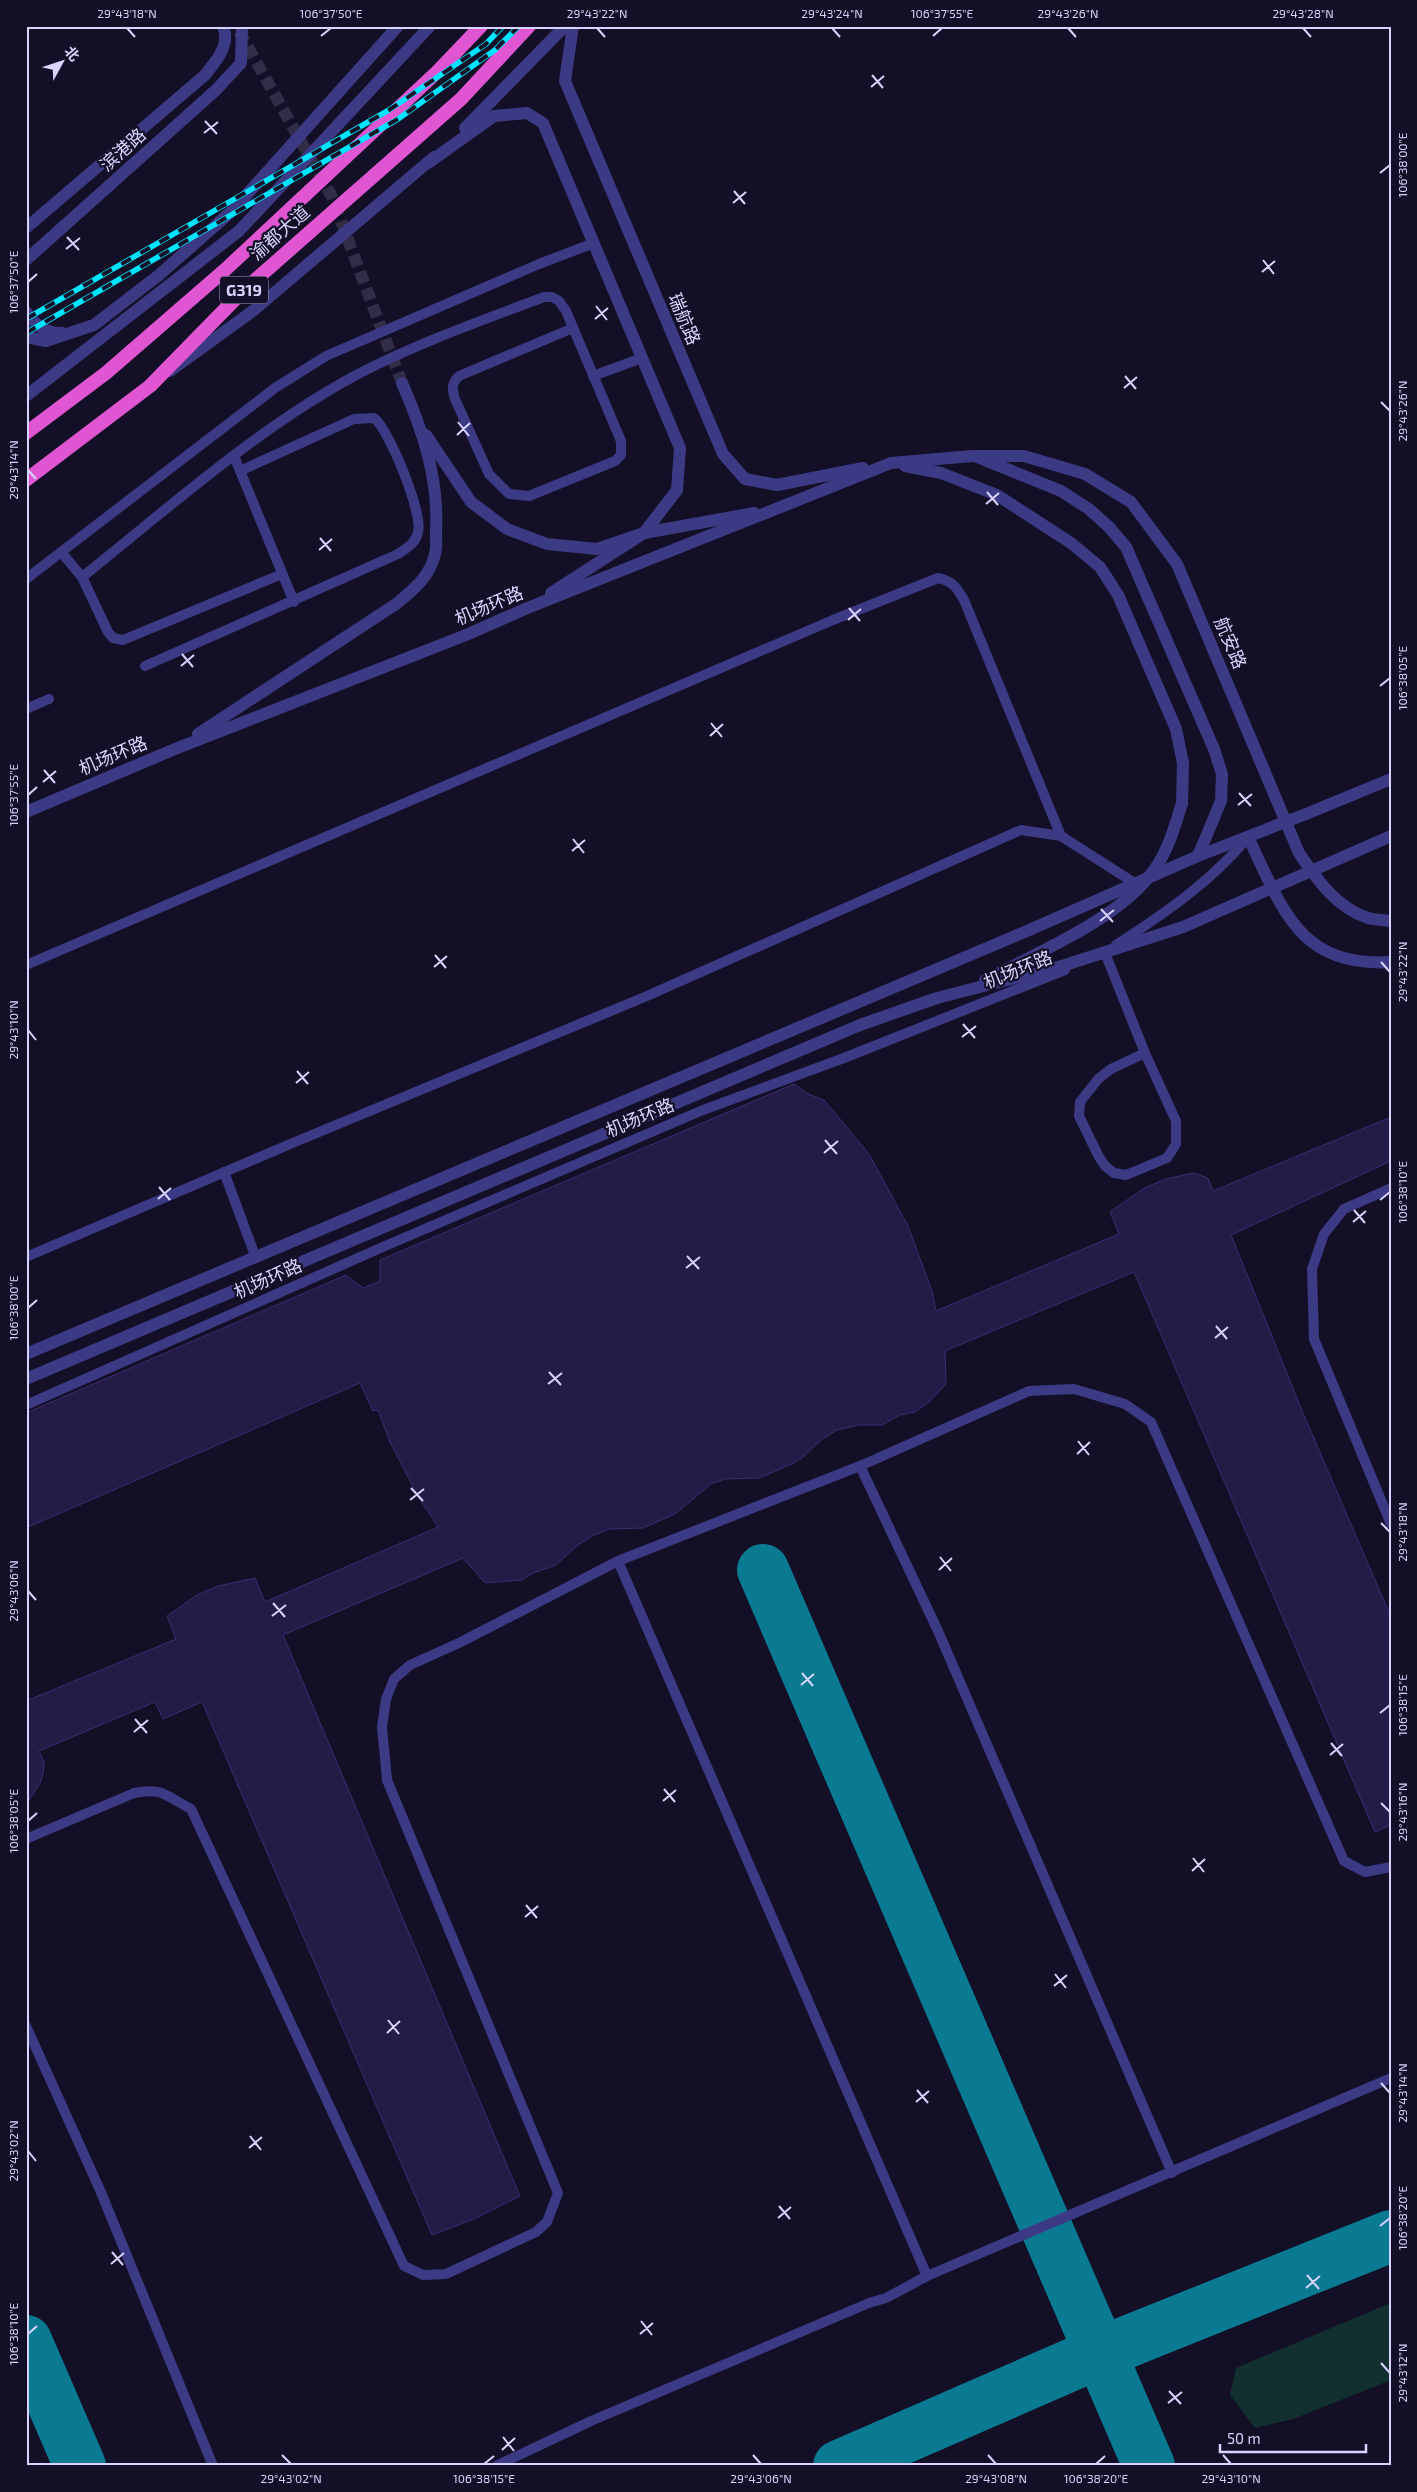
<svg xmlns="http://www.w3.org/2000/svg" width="1417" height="2492" viewBox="0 0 1417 2492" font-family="'Exo 2','Noto Sans SC',sans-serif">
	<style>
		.green { fill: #12302f }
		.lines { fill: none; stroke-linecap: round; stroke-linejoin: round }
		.taxiway { stroke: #0a7a92; stroke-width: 52 }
		.building { fill: #241b47; stroke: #3b2d73 }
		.tertiary-tunnel { stroke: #312d47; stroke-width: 12; stroke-dasharray: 12 6; stroke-linecap: butt }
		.service { stroke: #3d3a85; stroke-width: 10 }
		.tertiary { stroke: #3d3a85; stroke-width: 12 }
		.trunk { stroke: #e055d1; stroke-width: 14 }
		.rail-casing { stroke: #00e5ff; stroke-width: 5.5 }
		.rail { stroke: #130f26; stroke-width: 4; stroke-dasharray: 11; stroke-linecap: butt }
		.tertiary-bridge { stroke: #3d3a85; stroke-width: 12 }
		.ticks { fill: none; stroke: #d9d4ff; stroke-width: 2 }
		.labels { text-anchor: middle; stroke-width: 4.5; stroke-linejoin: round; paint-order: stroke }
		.shield { fill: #130f26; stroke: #9e99be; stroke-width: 1 }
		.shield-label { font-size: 16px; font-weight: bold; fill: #d9d4ff }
		.street-label { font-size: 18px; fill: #d9d4ff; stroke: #130f26 }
		.neatline { fill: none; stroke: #d9d4ff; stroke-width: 2 }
		.ticks-label { font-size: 12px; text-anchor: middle; fill: #d9d4ff }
	</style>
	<rect width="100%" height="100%" fill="#130f26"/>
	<polygon class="green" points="1388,2304 1391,2306 1391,2380 1293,2419 1255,2428 1230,2395 1236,2368"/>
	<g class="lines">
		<g class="taxiway">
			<polyline points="763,1570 1149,2466"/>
			<polyline points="26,2341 80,2466"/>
			<polyline points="839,2466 1087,2358 1391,2236"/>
		</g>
	</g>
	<polygon class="building" points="794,1084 808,1094 824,1100 869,1154 908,1226 932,1291 936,1311 1119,1234 1110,1212 1144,1188 1166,1179 1193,1173 1208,1178 1213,1191 1391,1117 1391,1161 1231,1235 1303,1413 1391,1617 1391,1825 1375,1832 1134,1272 945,1351 946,1384 928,1403 915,1412 900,1415 882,1425 859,1425 837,1430 821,1440 802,1458 792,1464 759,1478 725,1479 711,1484 675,1514 643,1528 610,1529 594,1535 578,1545 556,1565 533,1573 522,1580 485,1583 463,1558 283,1635 520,2196 474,2219 432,2235 202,1702 163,1719 155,1702 39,1751 44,1762 43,1774 40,1783 26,1805 26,1701 176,1639 167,1616 197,1595 218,1586 255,1578 265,1602 438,1527 419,1498 390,1442 378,1410 373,1411 360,1383 26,1528 26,1413 346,1275 363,1288 380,1281 380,1260"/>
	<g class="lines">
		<polyline class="tertiary-tunnel" points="239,31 331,195 402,383"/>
		<g class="service">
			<polyline points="593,376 642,358"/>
			<polyline points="234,456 294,602"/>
			<polyline points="61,552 82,577 108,632 113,638 123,640 282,574"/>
			<path d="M82,577C170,507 262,424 362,372C421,342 483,320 544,297H552L559,301L566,311L621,441V455L615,461L529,496L509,494L489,474L455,399C452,389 451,384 459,376L573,328"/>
			<polyline points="26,579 275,388 326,356 539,264 594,243"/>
			<path d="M145,666L398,554C407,548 416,543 418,532C423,513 389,429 374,418L354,419L240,471"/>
			<polyline points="26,709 49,699"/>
			<path d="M1116,945C1165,913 1211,882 1248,837"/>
			<polyline points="1105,953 1145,1053 1176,1121 1176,1144 1167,1158 1126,1175 1114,1173 1105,1166 1098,1155 1079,1116 1080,1102 1099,1078 1111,1069 1145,1053"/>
			<path d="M26,965L833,620L938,578C953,581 957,588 964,600L1061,836"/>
			<polyline points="224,1172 256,1258"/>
			<polyline points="1391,1188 1344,1209 1324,1234 1312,1269 1314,1339 1391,1524"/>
			<polyline points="26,1257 295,1142 647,996 1021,830 1061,836 1136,884"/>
			<polyline points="26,1405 385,1246 703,1110 844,1058 1065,970"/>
			<polyline points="860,1466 938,1631 1172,2173"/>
			<polyline points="618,1561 927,2276"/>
			<path d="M26,1839L134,1793C163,1787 166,1796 191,1809L404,2266L423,2275L446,2274L536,2232L547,2222L558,2193L387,1780L382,1727L386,1699L394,1679L410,1665L461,1642L618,1561L860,1466L1029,1391L1074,1389L1125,1404L1151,1422L1344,1861L1365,1872L1391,1867"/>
			<polyline points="26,2026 100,2190 213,2466"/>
			<polyline points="496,2466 591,2421 869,2303 886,2298 927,2276 1391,2078"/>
		</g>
		<g class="tertiary">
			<polyline points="573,26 565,81 723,454 745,479 777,485 863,468"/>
			<polyline points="465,128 565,26"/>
			<polyline points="428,163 494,116 527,113 543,123 680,448 677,490 644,533 551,593"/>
			<path d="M26,228L205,75C216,61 231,45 223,26"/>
			<polyline points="26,260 216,90 241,63 242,26"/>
			<path d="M26,312C35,325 47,334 62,333"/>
			<polyline points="26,337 46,341 94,325 159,275 233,210 398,26"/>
			<polyline points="170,371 254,310 434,157"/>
			<polyline points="26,396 239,231 430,26"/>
			<polyline points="426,435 471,502 507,529 547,544 597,549 644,533 754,513"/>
			<polyline points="977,457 1061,491 1089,509 1109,527 1126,547 1214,749 1222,774 1221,801 1198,856"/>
			<polyline points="905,466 941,473 997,495 1071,543 1100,567 1118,595 1176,729 1183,763 1182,803"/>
			<path d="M198,734L396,604C412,591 430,577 435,554C437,547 436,539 436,531C439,479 423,431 402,383"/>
			<path d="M26,812L175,749L466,635L525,609L891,463L972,456H1024L1085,474L1131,502L1177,564L1299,853C1316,878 1336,908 1368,918C1375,920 1383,920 1391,921"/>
			<polyline points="1306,814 1391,779"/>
			<path d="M1248,837C1282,907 1298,968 1391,962"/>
			<polyline points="26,1354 1020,934 1198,856 1270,828"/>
		</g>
		<g class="trunk">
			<polyline points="26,433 106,373 226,269 437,72 481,26"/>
			<polyline points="26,480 150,386 244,290 461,99 529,26"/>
		</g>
		<g class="rail-casing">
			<g id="rail">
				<polyline points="26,319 389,110 486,44 503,26"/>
				<polyline points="26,333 398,119 495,50 519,26"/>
			</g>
		</g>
		<use href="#rail" class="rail"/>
		<g class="tertiary-bridge">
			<polyline points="1270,828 1306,814"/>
			<path d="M985,980C1037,953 1121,918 1154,870C1168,851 1175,826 1182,803"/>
			<polyline points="26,1379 860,1025 937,998 1065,965 1183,927 1391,836"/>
		</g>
	</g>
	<path class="ticks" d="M127,28L135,37M597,28L605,37M832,28L840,37M1068,28L1076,37M1303,28L1311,37M321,36L331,28M933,36L942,28M872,75L883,88M871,87L884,76M205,121L217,134M204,133L218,122M1380,173L1390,165M734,191L745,204M733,203L746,192M67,237L79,250M66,249L80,238M1263,260L1274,274M1262,272L1275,261M28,282L37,274M596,306L607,320M595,319L608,308M1125,376L1136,389M1124,388L1137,377M1381,402L1390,411M458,422L469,436M457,435L470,423M28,470L36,479M987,492L998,505M986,504L999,493M320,538L331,551M319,550L332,539M849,608L860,621M848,620L861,609M182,654L193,667M181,666L194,655M1380,686L1390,678M711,723L722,737M710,736L723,724M44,770L55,783M43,782L56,771M1239,793L1251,806M28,795L37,787M1238,805L1252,794M573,839L584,853M572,851L585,840M1101,909L1113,922M1100,921L1114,910M435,955L446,968M1381,962L1390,972M434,967L447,956M963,1024L975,1038M28,1030L36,1040M962,1037L976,1026M297,1071L308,1084M296,1083L309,1072M825,1140L837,1154M824,1153L838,1141M159,1187L170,1200M158,1199L171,1188M1380,1200L1390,1192M1354,1210L1365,1223M1353,1222L1366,1211M687,1256L699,1269M686,1268L700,1257M28,1308L37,1300M1216,1326L1227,1339M1215,1338L1228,1327M549,1372L561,1385M548,1384L562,1373M1078,1441L1089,1455M1077,1454L1090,1442M411,1488L423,1501M410,1500L424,1489M1381,1523L1390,1532M940,1557L951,1571M939,1570L952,1558M28,1591L36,1600M273,1603L285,1617M272,1616L286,1605M802,1673L813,1686M801,1685L814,1674M1380,1713L1390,1705M135,1719L147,1733M134,1732L148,1720M1331,1743L1342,1756M1330,1755L1343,1744M664,1789L675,1802M663,1801L676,1790M1381,1803L1390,1812M28,1821L37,1813M1193,1858L1204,1872M1192,1871L1205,1859M526,1905L537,1918M525,1917L538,1906M1055,1974L1066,1988M1054,1986L1067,1975M388,2020L399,2034M387,2033L400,2021M1381,2083L1390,2093M917,2090L928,2103M916,2102L929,2091M250,2136L261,2150M249,2148L262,2137M28,2151L36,2161M779,2206L790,2219M778,2218L791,2207M1380,2226L1390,2218M112,2252L123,2265M111,2264L124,2253M1307,2275L1319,2289M1306,2288L1320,2276M641,2321L652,2335M28,2334L37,2326M640,2334L653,2323M1381,2363L1390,2373M1169,2391L1181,2404M1168,2403L1182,2392M503,2437L514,2451M502,2450L515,2438M282,2455L291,2464M753,2455L761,2464M988,2455L996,2464M1223,2455L1231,2464M484,2464L494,2456M1096,2464L1105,2456"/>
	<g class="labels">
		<rect class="shield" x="220" y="276.5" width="48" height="27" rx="4"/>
		<g class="shield-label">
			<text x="244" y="296">G319</text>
		</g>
		<g class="street-label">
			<text transform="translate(123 150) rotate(-42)" y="6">滨港路</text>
			<text transform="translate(280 233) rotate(-41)" y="6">渝都大道</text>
			<text transform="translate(684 319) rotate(67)" y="6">瑞航路</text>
			<text transform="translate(489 606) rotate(-23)" y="6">机场环路</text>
			<text transform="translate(1230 643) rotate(67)" y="6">航安路</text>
			<text transform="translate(113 756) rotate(-23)" y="6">机场环路</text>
			<text transform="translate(1018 970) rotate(-22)" y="6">机场环路</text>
			<text transform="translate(640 1118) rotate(-23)" y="6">机场环路</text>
			<text transform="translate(268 1279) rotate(-24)" y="6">机场环路</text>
		</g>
	</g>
	<rect width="1417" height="2492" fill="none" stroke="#130f26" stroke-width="55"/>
	<g transform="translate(62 62) rotate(50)" stroke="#130f26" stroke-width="4" paint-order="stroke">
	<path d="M0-4L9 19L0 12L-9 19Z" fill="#d9d4ff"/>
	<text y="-8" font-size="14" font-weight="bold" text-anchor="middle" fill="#d9d4ff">北</text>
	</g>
	<path d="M1220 2444v8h146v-8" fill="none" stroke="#d9d4ff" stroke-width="2.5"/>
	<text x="1227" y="2444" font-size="15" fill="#d9d4ff" stroke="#130f26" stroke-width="4" paint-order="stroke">50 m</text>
	<rect x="28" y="28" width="1362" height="2436" class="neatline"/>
	<g class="ticks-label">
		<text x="127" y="18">29°43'18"N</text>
		<text x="331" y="18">106°37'50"E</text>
		<text x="597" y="18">29°43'22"N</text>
		<text x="832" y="18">29°43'24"N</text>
		<text x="942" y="18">106°37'55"E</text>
		<text x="1068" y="18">29°43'26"N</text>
		<text x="1303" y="18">29°43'28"N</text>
		<text transform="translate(1403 165) rotate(-90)" y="4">106°38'00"E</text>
		<text transform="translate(14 282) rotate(-90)" y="4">106°37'50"E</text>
		<text transform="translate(1403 411) rotate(-90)" y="4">29°43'26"N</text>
		<text transform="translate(14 470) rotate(-90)" y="4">29°43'14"N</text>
		<text transform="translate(1403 678) rotate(-90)" y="4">106°38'05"E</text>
		<text transform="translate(14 795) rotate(-90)" y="4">106°37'55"E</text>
		<text transform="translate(1403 972) rotate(-90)" y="4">29°43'22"N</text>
		<text transform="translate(14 1030) rotate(-90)" y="4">29°43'10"N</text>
		<text transform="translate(1403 1192) rotate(-90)" y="4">106°38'10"E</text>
		<text transform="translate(14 1308) rotate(-90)" y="4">106°38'00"E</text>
		<text transform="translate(1403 1532) rotate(-90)" y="4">29°43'18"N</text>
		<text transform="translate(14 1591) rotate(-90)" y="4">29°43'06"N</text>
		<text transform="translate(1403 1705) rotate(-90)" y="4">106°38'15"E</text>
		<text transform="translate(1403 1812) rotate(-90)" y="4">29°43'16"N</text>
		<text transform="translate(14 1821) rotate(-90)" y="4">106°38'05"E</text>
		<text transform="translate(1403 2093) rotate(-90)" y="4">29°43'14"N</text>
		<text transform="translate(14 2151) rotate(-90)" y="4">29°43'02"N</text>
		<text transform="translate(1403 2218) rotate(-90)" y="4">106°38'20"E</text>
		<text transform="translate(14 2334) rotate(-90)" y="4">106°38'10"E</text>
		<text transform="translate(1403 2373) rotate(-90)" y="4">29°43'12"N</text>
		<text x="291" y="2483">29°43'02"N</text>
		<text x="484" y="2483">106°38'15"E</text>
		<text x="761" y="2483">29°43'06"N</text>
		<text x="996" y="2483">29°43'08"N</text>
		<text x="1096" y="2483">106°38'20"E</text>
		<text x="1231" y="2483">29°43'10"N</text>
	</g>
</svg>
